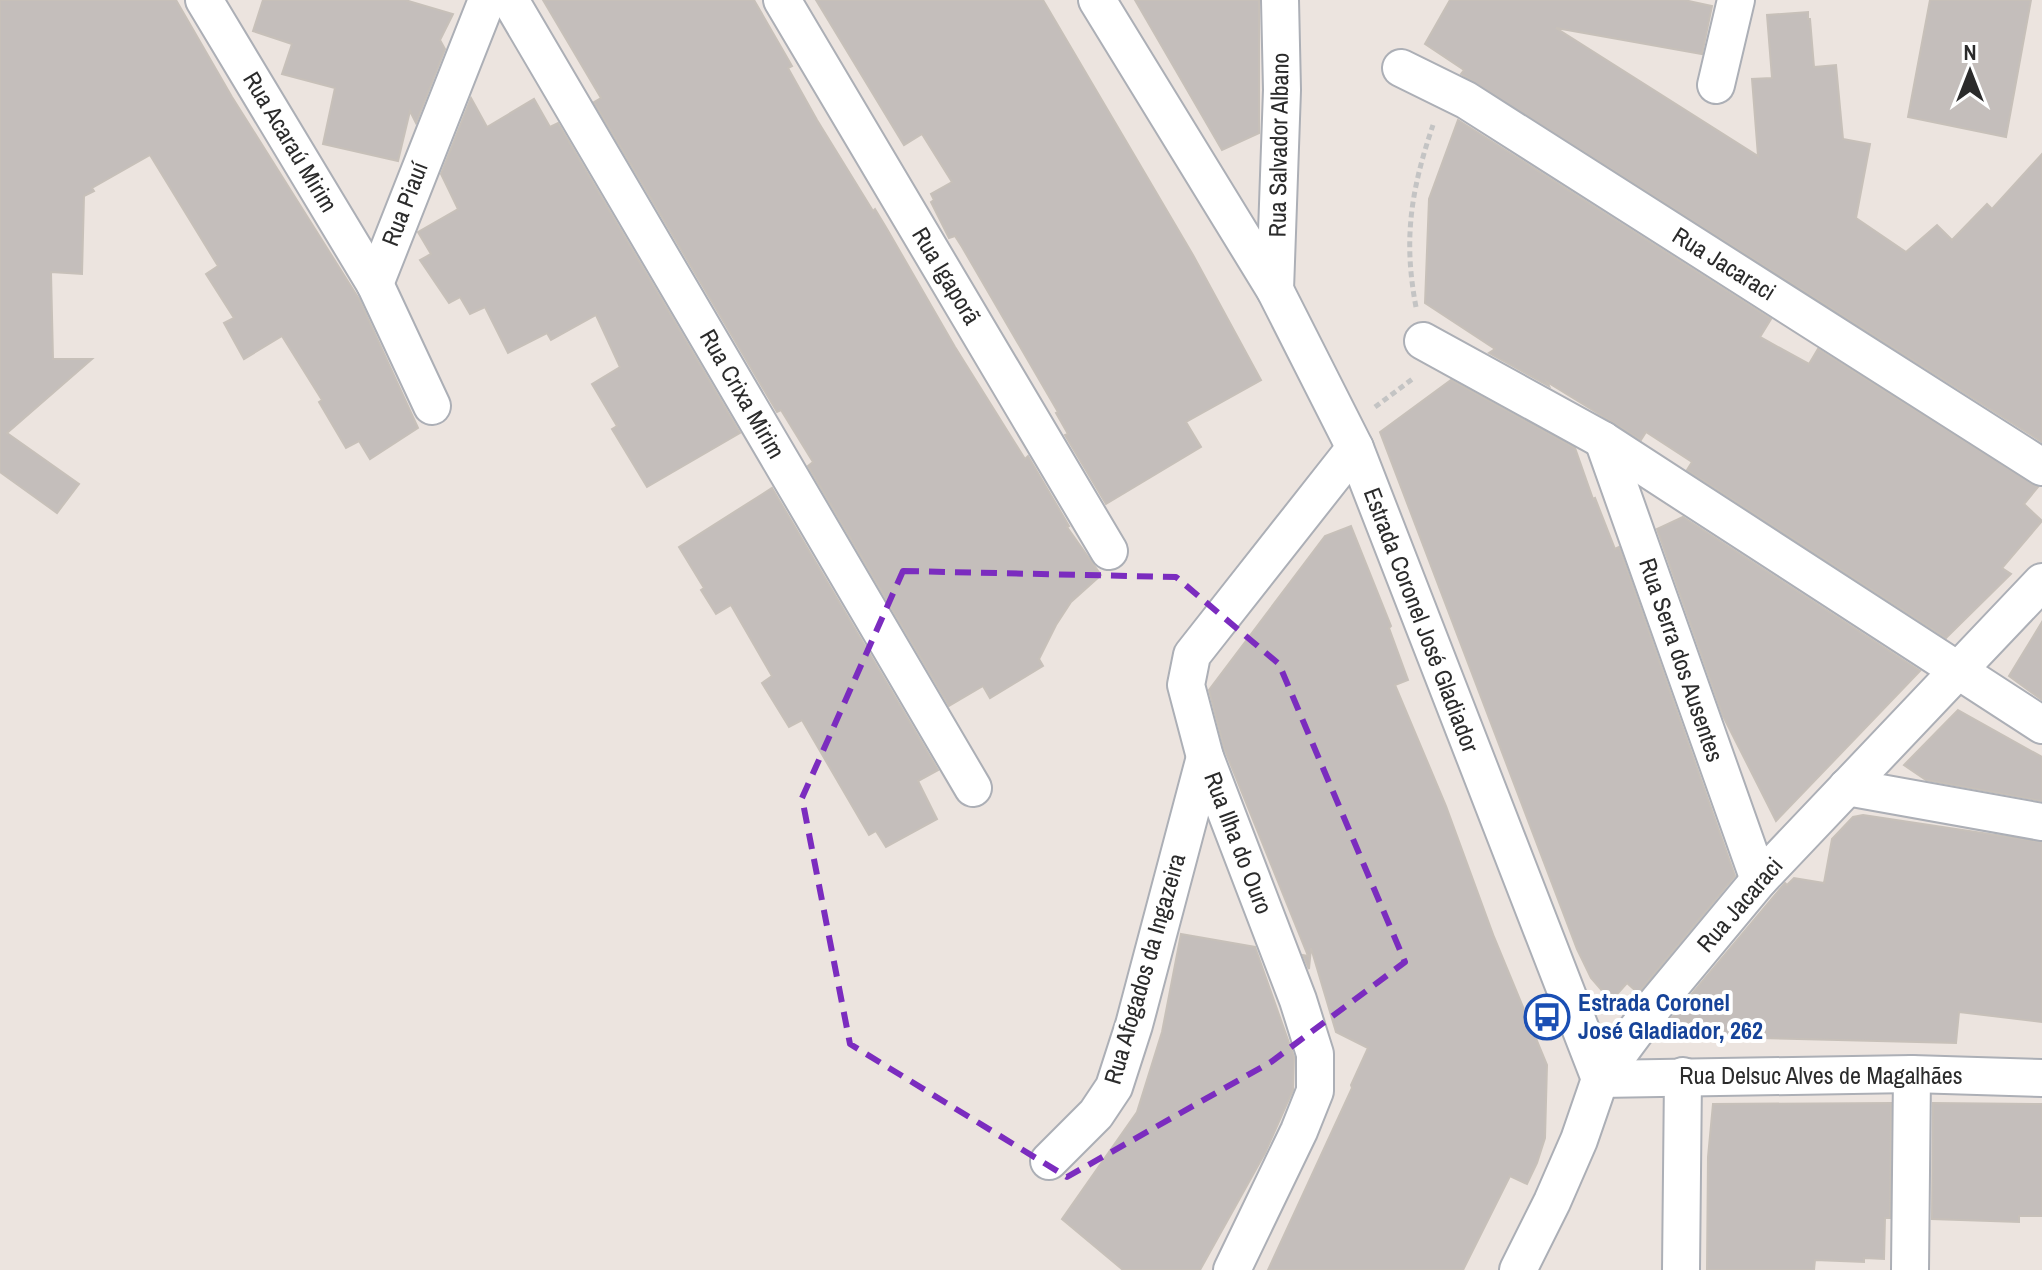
<svg xmlns="http://www.w3.org/2000/svg" width="2042" height="1270" viewBox="0 0 2042 1270" font-family="'Archivo Narrow',sans-serif">
	<style>
		.building { fill: #c4bebb; stroke: #c7c0b9; stroke-width: 2 }
		.lines { fill: none; stroke-linecap: round; stroke-linejoin: round }
		.minor-casing { stroke: #acafb6; stroke-width: 40 }
		.path { stroke: #c4c4c4; stroke-width: 5; stroke-dasharray: 6 4; stroke-linecap: butt }
		.minor { stroke: #fff; stroke-width: 36 }
		.marked { fill: none; stroke: #7b2cbf; stroke-width: 6; stroke-dasharray: 16 10; stroke-linejoin: round }
		.labels { text-anchor: middle; stroke-width: 8; stroke-linejoin: round; paint-order: stroke }
		.street-label { font-size: 24px; fill: #2b2b2b; stroke: #fff }
		.transit-label { font-size: 24px; font-weight: bold; fill: #164399; stroke: #fff; text-anchor: start }
	</style>
	<rect width="100%" height="100%" fill="#ece4df"/>
	<g class="building">
		<polygon points="0,0 176,0 232,97 359,299 418,428 370,459 359,441 346,448 319,402 322,400 282,336 244,359 224,323 234,318 206,274 218,266 150,155 92,188 94,191 84,196 82,274 51,272 53,359 92,359 7,433 79,484 57,513 0,472"/>
		<polygon points="263,0 405,0 453,14 440,40 445,49 416,123 410,111 398,161 323,144 335,88 282,74 292,44 253,31"/>
		<polygon points="543,0 754,0 792,66 788,68 817,120 873,211 875,209 887,229 955,347 1025,459 1028,456 1069,526 1067,527 1101,575 1071,602 1056,625 1039,659 1043,666 990,698 983,686 949,706 808,466 813,462 781,410 777,412 594,102 601,98"/>
		<polygon points="816,0 1043,0 1193,255 1261,380 1186,422 1201,447 1106,504 1065,435 1068,434 1056,413 1058,412 962,247 955,236 949,238 931,202 934,200 931,194 952,182 922,134 904,145"/>
		<polygon points="1135,0 1259,0 1259,133 1222,150"/>
		<polygon points="1450,0 1684,0 1712,6 1702,54 1556,28 1758,156 1752,79 1772,78 1767,15 1808,12 1808,19 1810,19 1814,67 1836,65 1843,139 1870,144 1856,218 1906,252 1937,225 1952,240 1987,204 1992,209 2042,154 2042,442 1461,74 1464,70 1425,44"/>
		<polygon points="1930,0 2031,0 2006,137 1908,117"/>
		<polygon points="471,98 487,127 534,99 550,127 558,123 740,433 647,487 612,429 617,426 592,384 620,367 596,315 551,340 547,333 508,353 485,307 470,314 460,297 449,303 420,260 431,254 418,232 458,209 441,174"/>
		<polygon points="1458,120 1771,319 1760,337 1809,364 1818,349 2038,487 2024,504 2042,521 2002,568 2011,574 1946,638 1687,470 1692,462 1646,432 1641,440 1547,382 1549,386 1489,353 1495,349 1425,303 1429,199"/>
		<polygon points="1451,380 1575,448 1593,499 1595,498 1615,549 1619,547 1735,876 1638,993 1627,983 1611,1001 1591,978 1577,949 1380,432"/>
		<polygon points="772,488 938,770 918,781 937,819 886,847 876,831 869,835 802,720 789,727 762,683 772,676 731,605 716,614 701,590 704,588 679,547"/>
		<polygon points="1683,517 1920,671 1776,821 1723,716 1657,529"/>
		<polygon points="1351,526 1391,626 1389,628 1408,680 1395,685 1446,806 1494,937 1547,1065 1545,1138 1537,1163 1527,1184 1510,1176 1463,1270 1268,1270 1352,1088 1351,1085 1368,1048 1336,1032 1311,948 1309,969 1303,955 1308,956 1224,748 1209,690 1325,536"/>
		<polygon points="2042,622 2042,700 2009,676"/>
		<polygon points="1958,710 2042,757 2042,801 1926,780 1904,765"/>
		<polygon points="1863,815 2042,842 2042,1022 1959,1012 1956,1043 1721,1037 1681,1028 1669,1021 1785,883 1787,885 1794,878 1824,883 1832,839 1853,817"/>
		<polygon points="1181,934 1255,947 1294,1057 1293,1090 1265,1153 1200,1270 1123,1270 1062,1219 1137,1112 1162,1032"/>
		<polygon points="1891,1103 1890,1218 1885,1218 1884,1259 1864,1258 1864,1262 1815,1260 1814,1270 1707,1270 1708,1157 1713,1104"/>
		<polygon points="1933,1103 2042,1104 2042,1216 2019,1216 2019,1222 1932,1219"/>
	</g>
	<g class="lines">
		<g class="minor-casing">
			<g id="minor">
				<polyline points="204,0 375,284 432,406"/>
				<polyline points="510,0 973,788"/>
				<polyline points="782,0 1109,551"/>
				<polyline points="1097,0 1275,290 1355,448 1600,1079"/>
				<polyline points="1401,68 1466,100 2042,467"/>
				<polyline points="1716,85 1736,0"/>
				<polyline points="375,284 487,0"/>
				<polyline points="1275,290 1282,90 1280,0"/>
				<polyline points="1423,341 1603,440 2042,725"/>
				<polyline points="1603,440 1759,880"/>
				<polyline points="1847,787 2042,822"/>
				<polyline points="1600,1079 1912,1074 2042,1078"/>
				<polyline points="1049,1161 1096,1114 1114,1087 1134,1025 1205,757"/>
				<polyline points="1232,1270 1299,1131 1315,1091 1315,1054 1298,1000 1205,757 1186,685 1192,655 1355,448"/>
				<polyline points="1518,1270 1552,1202 1579,1140 1600,1079 1655,1005 1759,880 2042,582"/>
				<polyline points="1681,1270 1683,1076"/>
				<polyline points="1910,1270 1912,1074"/>
			</g>
		</g>
		<g class="path">
			<path d="M1416,307C1403,239 1411,190 1433,125"/>
			<polyline points="1375,407 1415,377"/>
		</g>
		<use href="#minor" class="minor"/>
	</g>
	<path class="marked" d="M903,571L1176,577L1279,664L1405,962L1271,1062L1067,1177L850,1044L802,798Z"/>
	<defs>
		<g id="bus-ring" transform="scale(2.3)"><circle r="9.5" fill="#fff" stroke="#1a4fb4" stroke-width="1.5"/><path d="M-5-6H5V4H4V6H2V4H-2V6H-4V4H-5ZM-3.5-4V0h7V-4ZM-3.5 1.2v1.5H-2V1.2ZM2 1.2v1.5H3.5V1.2Z" fill="#1a4fb4"/></g>
	</defs>
	<g fill-rule="evenodd">
		<use href="#bus-ring" x="1547" y="1017"/>
	</g>
	<g class="labels">
		<g class="street-label">
			<text transform="translate(290 142) rotate(59)" y="8">Rua Acaraú Mirim</text>
			<text transform="translate(1279 145) rotate(-89)" y="8">Rua Salvador Albano</text>
			<text transform="translate(405 204) rotate(-69)" y="8">Rua Piauí</text>
			<text transform="translate(1724 264) rotate(32)" y="8">Rua Jacaraci</text>
			<text transform="translate(946 276) rotate(59)" y="8">Rua Igaporã</text>
			<text transform="translate(742 394) rotate(60)" y="8">Rua Crixa Mirim</text>
			<text transform="translate(1421 620) rotate(69)" y="8">Estrada Coronel José Gladiador</text>
			<text transform="translate(1681 660) rotate(71)" y="8">Rua Serra dos Ausentes</text>
			<text transform="translate(1238 843) rotate(69)" y="8">Rua Ilha do Ouro</text>
			<text transform="translate(1740 905) rotate(-49)" y="8">Rua Jacaraci</text>
			<text transform="translate(1145 969) rotate(-74)" y="8">Rua Afogados da Ingazeira</text>
			<text x="1821" y="1084">Rua Delsuc Alves de Magalhães</text>
		</g>
		<g class="transit-label">
			<text x="1578" y="1011">Estrada Coronel<tspan x="1578" dy="28">José Gladiador, 262</tspan></text>
		</g>
	</g>
	<g transform="translate(1970 72)" stroke="#ffffff" stroke-width="6" paint-order="stroke">
	<path d="M0-6L14 30L0 20L-14 30Z" fill="#2b2b2b"/>
	<text y="-12" font-size="22" font-weight="bold" text-anchor="middle" fill="#2b2b2b">N</text>
	</g>
</svg>
